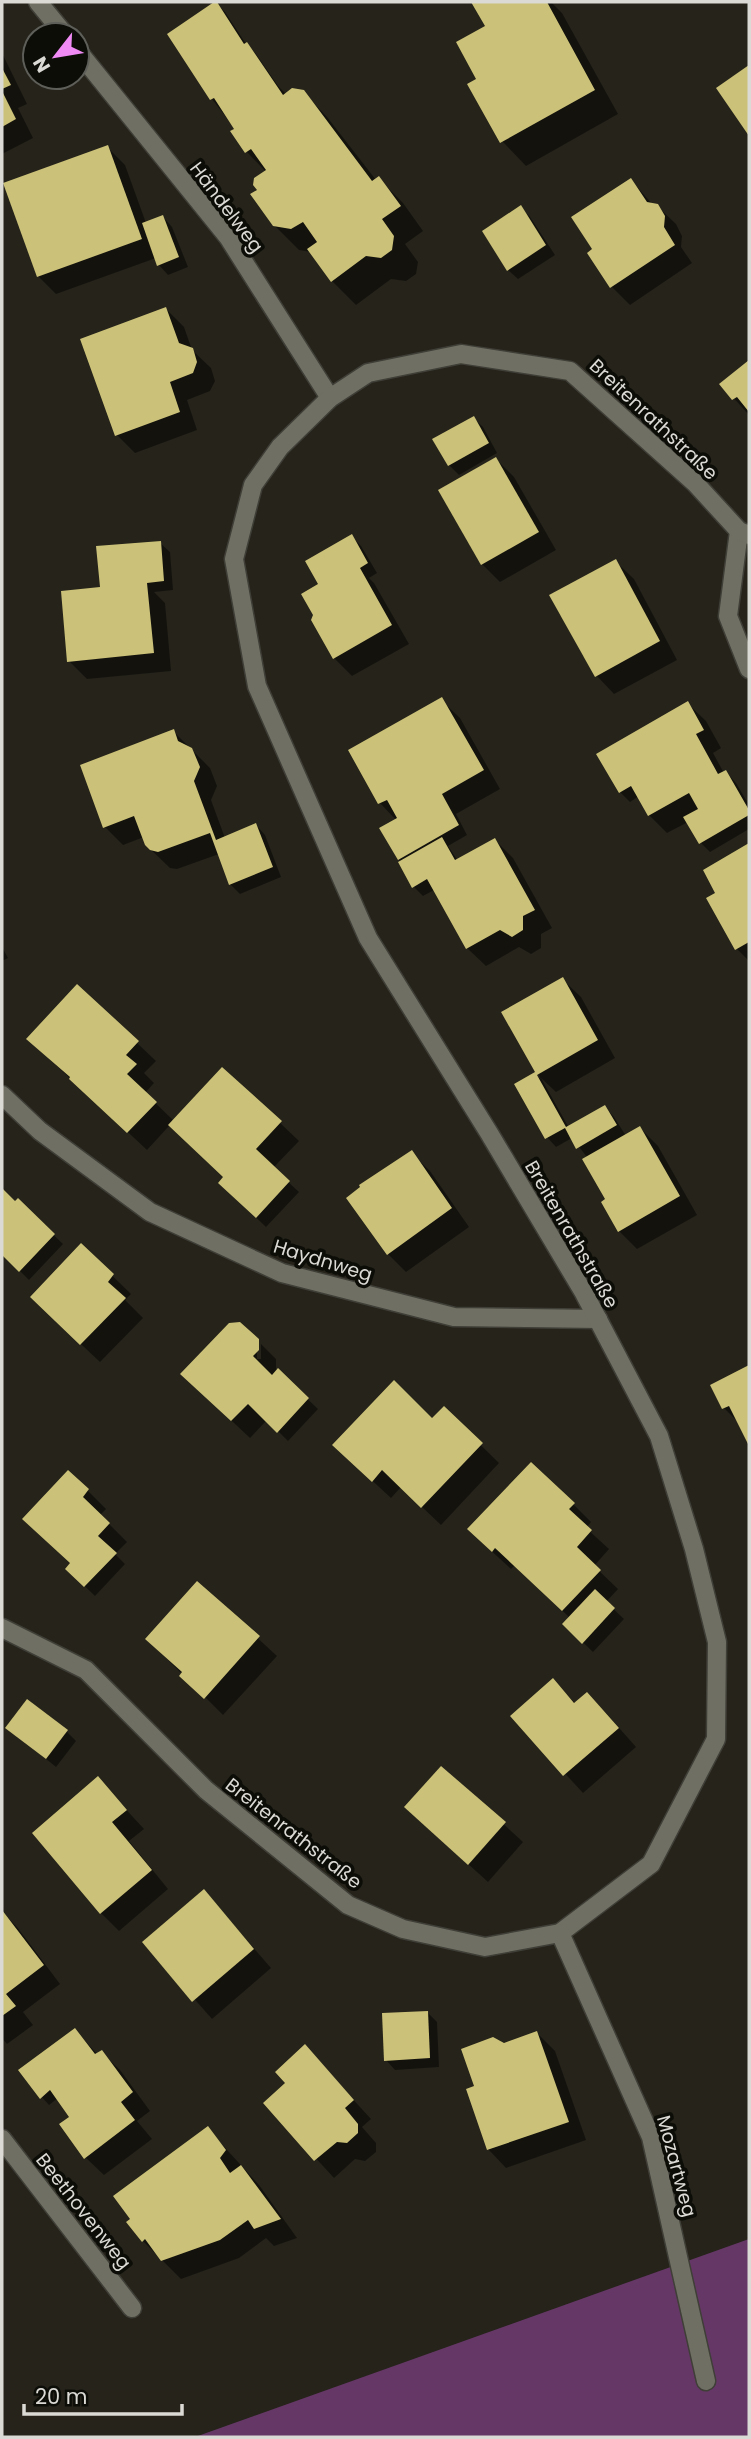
<svg xmlns="http://www.w3.org/2000/svg" width="751" height="2439" viewBox="0 0 751 2439" font-family="Poppins,sans-serif">
	<style>
		.forest { fill: #653767 }
		.shadow { fill: #0007 }
		.building { fill: #cbc178 }
		.lines { fill: none; stroke-linecap: round; stroke-linejoin: round }
		.minor-casing { stroke: #3f3e37; stroke-width: 21 }
		.minor { stroke: #706f63; stroke-width: 18 }
		.labels { text-anchor: middle; stroke-width: 7; stroke-linejoin: round; paint-order: stroke }
		.street-label { font-size: 19px; fill: #dbdad4; stroke: #0d0d08 }
	</style>
	<rect width="100%" height="100%" fill="#25231a"/>
	<polygon class="forest" points="749,2239 749,2437 195,2437"/>
	<g class="shadow">
		<polygon points="473,2 551,2 562,13 618,114 526,166 502,141 479,80 487,27"/>
		<polygon points="216,3 225,12 246,44 256,54 278,86 287,95 303,92 327,117 376,180 379,179 403,203 423,231 405,244 418,262 416,274 406,281 391,279 356,305 332,281 311,252 299,250 274,225 259,191 266,172 247,152 233,132 236,130 212,99"/>
		<polygon points="2,53 27,104 18,108 33,138 2,154"/>
		<polygon points="107,147 125,165 146,223 163,217 172,227 188,267 168,275 159,265 156,258 56,294 38,276"/>
		<polygon points="631,180 653,205 657,206 676,224 682,236 681,247 692,263 630,305 612,287 589,253 595,250"/>
		<polygon points="520,207 530,217 555,255 518,279 508,270"/>
		<polygon points="166,309 184,327 192,350 211,368 215,381 210,391 187,400 197,430 135,453 117,435"/>
		<polygon points="749,362 749,415 721,384"/>
		<polygon points="473,418 483,427 497,453 459,475 449,465 435,440"/>
		<polygon points="496,459 514,477 556,550 500,582 482,564 441,490"/>
		<polygon points="352,537 361,546 377,573 369,578 374,583 409,644 352,676 334,658 314,615 321,585"/>
		<polygon points="160,543 170,552 173,590 154,592 165,603 171,671 87,679 69,661 104,588"/>
		<polygon points="615,561 634,579 677,660 614,694 596,675"/>
		<polygon points="441,700 460,718 500,789 456,814 467,835 448,846 458,861 495,840 513,858 552,928 541,934 541,948 531,954 519,947 486,966 467,948 434,890 423,896 413,886 399,859 397,821 380,803"/>
		<polygon points="687,703 706,721 721,748 713,753 725,775 727,773 736,783 749,805 749,829 710,852 700,842 688,822 667,833 649,815 639,796 630,802 620,792"/>
		<polygon points="173,731 210,768 217,786 211,800 225,838 256,825 265,835 281,877 240,894 230,884 219,854 177,869 170,868 146,845 144,837 123,845 105,827"/>
		<polygon points="749,846 749,961 737,949 709,899 717,894 705,871"/>
		<polygon points="2,947 8,958 2,961"/>
		<polygon points="562,979 581,997 615,1058 556,1092 541,1078 569,1128 605,1107 614,1117 626,1136 640,1128 658,1146 697,1215 637,1249 619,1231 608,1200 587,1157 572,1138 556,1147 547,1137 535,1074 541,1079 504,1013"/>
		<polygon points="77,986 156,1061 144,1073 154,1083 145,1093 174,1121 223,1069 299,1141 273,1168 299,1192 266,1227 220,1183 225,1178 170,1125 147,1150 28,1039"/>
		<polygon points="411,1153 430,1171 469,1227 406,1272 388,1254"/>
		<polygon points="2,1190 16,1204 18,1201 63,1244 29,1280 4,1255 2,1257"/>
		<polygon points="81,1245 131,1294 125,1300 143,1318 100,1362 50,1315"/>
		<polygon points="257,1340 257,1359 261,1359 261,1344 276,1359 276,1369 318,1409 288,1441 267,1420 250,1438 201,1392"/>
		<polygon points="749,1367 749,1442 740,1424 724,1408 712,1386"/>
		<polygon points="444,1409 499,1463 441,1525 401,1487 391,1498 353,1463 432,1420"/>
		<polygon points="69,1472 106,1509 100,1515 127,1542 115,1554 125,1564 95,1596 67,1569 71,1564"/>
		<polygon points="573,1504 591,1522 586,1528 609,1549 594,1566 618,1589 606,1602 624,1619 593,1652 564,1624 570,1618 515,1565 511,1569 487,1547"/>
		<polygon points="198,1583 277,1656 223,1715 147,1639"/>
		<polygon points="553,1681 576,1704 605,1712 636,1747 583,1793 512,1716"/>
		<polygon points="8,1728 67,1732 76,1741 56,1767"/>
		<polygon points="442,1768 523,1842 488,1882 425,1825"/>
		<polygon points="98,1779 144,1829 129,1841 168,1889 119,1931 101,1913"/>
		<polygon points="204,1891 271,1968 212,2019 144,1942"/>
		<polygon points="2,1912 17,1927 60,1984 23,2012 33,2025 7,2044 2,2038"/>
		<polygon points="428,2013 437,2022 439,2067 395,2070 386,2060"/>
		<polygon points="75,2030 98,2055 101,2052 120,2070 150,2111 137,2121 152,2139 104,2175 85,2157 72,2117 58,2098 49,2105 40,2095"/>
		<polygon points="537,2033 555,2051 586,2140 506,2168 488,2149 476,2088 504,2045"/>
		<polygon points="305,2047 371,2119 362,2127 376,2143 376,2152 365,2161 355,2159 334,2178 265,2103 287,2083"/>
		<polygon points="208,2129 259,2185 297,2238 274,2246 266,2238 239,2258 181,2279 143,2241"/>
	</g>
	<g class="building">
		<polygon points="214,2 217,2 244,44 247,42 283,95 292,88 304,90 372,181 379,176 401,206 382,219 394,236 392,250 381,258 366,256 331,282 307,249 317,242 303,222 291,229 273,226 250,194 257,190 253,185 254,178 266,170 251,149 245,153 230,131 234,129 214,98 210,100 167,34"/>
		<polygon points="471,2 547,2 595,90 500,143 467,84 476,79 456,42 485,26"/>
		<polygon points="749,65 749,136 716,88"/>
		<polygon points="2,68 11,85 2,89"/>
		<polygon points="2,91 16,119 2,127"/>
		<polygon points="108,145 142,239 37,277 3,183"/>
		<polygon points="631,178 647,202 658,204 665,216 664,227 675,245 610,288 587,253 592,249 571,217"/>
		<polygon points="521,205 546,245 507,271 482,231"/>
		<polygon points="163,215 179,257 157,266 142,223"/>
		<polygon points="166,307 179,343 193,348 197,362 193,373 170,382 180,412 115,436 80,339"/>
		<polygon points="749,360 749,412 737,397 732,400 719,384"/>
		<polygon points="474,416 489,443 448,466 432,439"/>
		<polygon points="496,457 539,532 481,565 438,490"/>
		<polygon points="352,534 368,563 360,568 392,625 333,659 311,620 313,615 301,594 318,584 305,561"/>
		<polygon points="161,541 164,581 147,583 154,653 67,662 61,591 100,587 96,546"/>
		<polygon points="616,559 660,641 595,677 549,595"/>
		<polygon points="442,697 484,770 442,794 459,825 398,860 379,828 397,818 387,800 378,804 348,750"/>
		<polygon points="688,701 704,730 696,734 718,774 726,770 749,810 749,815 699,844 683,817 698,809 689,793 648,816 631,786 619,793 596,754"/>
		<polygon points="174,729 178,741 192,748 200,767 194,781 216,840 256,823 273,867 229,885 210,833 158,852 150,850 145,845 134,816 103,828 80,765"/>
		<polygon points="442,837 455,860 495,838 535,910 523,916 523,930 512,937 500,930 466,949 427,879 412,888 398,862"/>
		<polygon points="749,843 749,942 735,950 706,898 715,893 703,870"/>
		<polygon points="563,977 598,1040 537,1075 566,1127 605,1105 617,1125 576,1149 565,1128 545,1139 514,1084 535,1072 501,1012"/>
		<polygon points="77,984 139,1041 126,1055 137,1064 127,1074 157,1102 127,1133 69,1079 70,1077 26,1039"/>
		<polygon points="222,1067 282,1121 256,1149 290,1181 256,1218 218,1183 223,1177 168,1125"/>
		<polygon points="640,1126 680,1196 618,1232 601,1202 605,1199 582,1159"/>
		<polygon points="412,1150 452,1208 387,1255 346,1198 360,1187 359,1185"/>
		<polygon points="2,1188 15,1201 18,1198 55,1234 19,1272 2,1255"/>
		<polygon points="81,1243 114,1274 108,1282 126,1298 80,1345 30,1297"/>
		<polygon points="240,1322 259,1339 259,1350 253,1356 272,1375 278,1368 309,1398 277,1433 248,1404 231,1421 180,1374 229,1323"/>
		<polygon points="749,1365 749,1446 729,1406 722,1409 710,1385"/>
		<polygon points="394,1380 432,1418 444,1406 483,1443 421,1508 382,1470 372,1482 332,1445"/>
		<polygon points="531,1462 575,1503 569,1509 592,1530 577,1547 601,1570 562,1611 495,1548 492,1552 467,1529"/>
		<polygon points="68,1470 89,1489 83,1497 110,1523 98,1536 117,1553 84,1587 65,1569 70,1563 22,1519"/>
		<polygon points="197,1581 260,1636 204,1699 179,1676 182,1672 145,1639"/>
		<polygon points="595,1589 615,1608 582,1644 562,1624"/>
		<polygon points="553,1678 574,1703 587,1692 619,1728 563,1776 510,1716"/>
		<polygon points="27,1699 68,1730 46,1759 5,1728"/>
		<polygon points="441,1766 506,1822 468,1865 404,1807"/>
		<polygon points="98,1776 127,1810 112,1822 152,1870 100,1914 32,1833"/>
		<polygon points="204,1889 254,1949 192,2002 142,1942"/>
		<polygon points="2,1910 44,1965 6,1994 16,2006 2,2016"/>
		<polygon points="428,2011 430,2058 384,2061 382,2013"/>
		<polygon points="75,2028 95,2054 102,2050 133,2092 121,2102 135,2120 84,2159 59,2124 69,2117 50,2090 40,2099 18,2070"/>
		<polygon points="537,2031 569,2122 487,2150 466,2089 474,2086 461,2049 493,2037 504,2043"/>
		<polygon points="305,2044 354,2100 345,2108 358,2124 358,2133 347,2143 337,2142 314,2161 263,2103 285,2083 275,2072"/>
		<polygon points="208,2126 226,2150 220,2158 230,2173 241,2165 281,2219 254,2229 248,2220 220,2240 161,2261 145,2239 142,2242 126,2222 130,2219 113,2196"/>
	</g>
	<g class="lines">
		<g class="minor-casing">
			<g id="minor">
				<polyline points="38,2 65,35"/>
				<polyline points="77,50 228,237 330,398"/>
				<polyline points="739,531 728,616 749,669"/>
				<polyline points="2,1095 40,1131 150,1212 282,1273 454,1317 598,1319"/>
				<polyline points="2,1628 86,1670 206,1790 348,1905 403,1929 485,1947 560,1933 651,1864 716,1739 717,1642 694,1549 659,1436 584,1293 489,1133 368,938 257,686 234,559 253,485 280,447 330,398 368,373 461,354 570,371 695,483 739,531 749,535"/>
				<polyline points="560,1933 651,2137 706,2381"/>
				<polyline points="2,2139 132,2308"/>
			</g>
		</g>
		<use href="#minor" class="minor"/>
	</g>
	<g class="labels">
		<g class="street-label">
			<text transform="translate(227 207) rotate(53)" y="7">Händelweg</text>
			<text transform="translate(654 419) rotate(43)" y="7">Breitenrathstraße</text>
			<text transform="translate(572 1234) rotate(60)" y="7">Breitenrathstraße</text>
			<text transform="translate(323 1260) rotate(17)" y="7">Haydnweg</text>
			<text transform="translate(294 1833) rotate(38)" y="7">Breitenrathstraße</text>
			<text transform="translate(677 2166) rotate(75)" y="7">Mozartweg</text>
			<text transform="translate(84 2211) rotate(52)" y="7">Beethovenweg</text>
		</g>
	</g>
	<rect width="751" height="2439" fill="none" stroke="#dbdad4" stroke-width="7"/>
	<g transform="translate(56 56) rotate(239)"><circle r="33" fill="#0d0d08" stroke="#5f5f5a" stroke-width="2"/>
	<path d="M0-5L12 26L0 18L-12 26Z" fill="#f08bf5"/>
	<text y="-10" font-size="19" font-weight="bold" text-anchor="middle" fill="#dbdad4">N</text>
	</g>
	<path d="M24 2404v10h158v-10" fill="none" stroke="#dbdad4" stroke-width="3.5"/>
	<text x="35" y="2404" font-size="21" fill="#dbdad4" stroke="#0d0d08" stroke-width="5" paint-order="stroke">20 m</text>
</svg>
